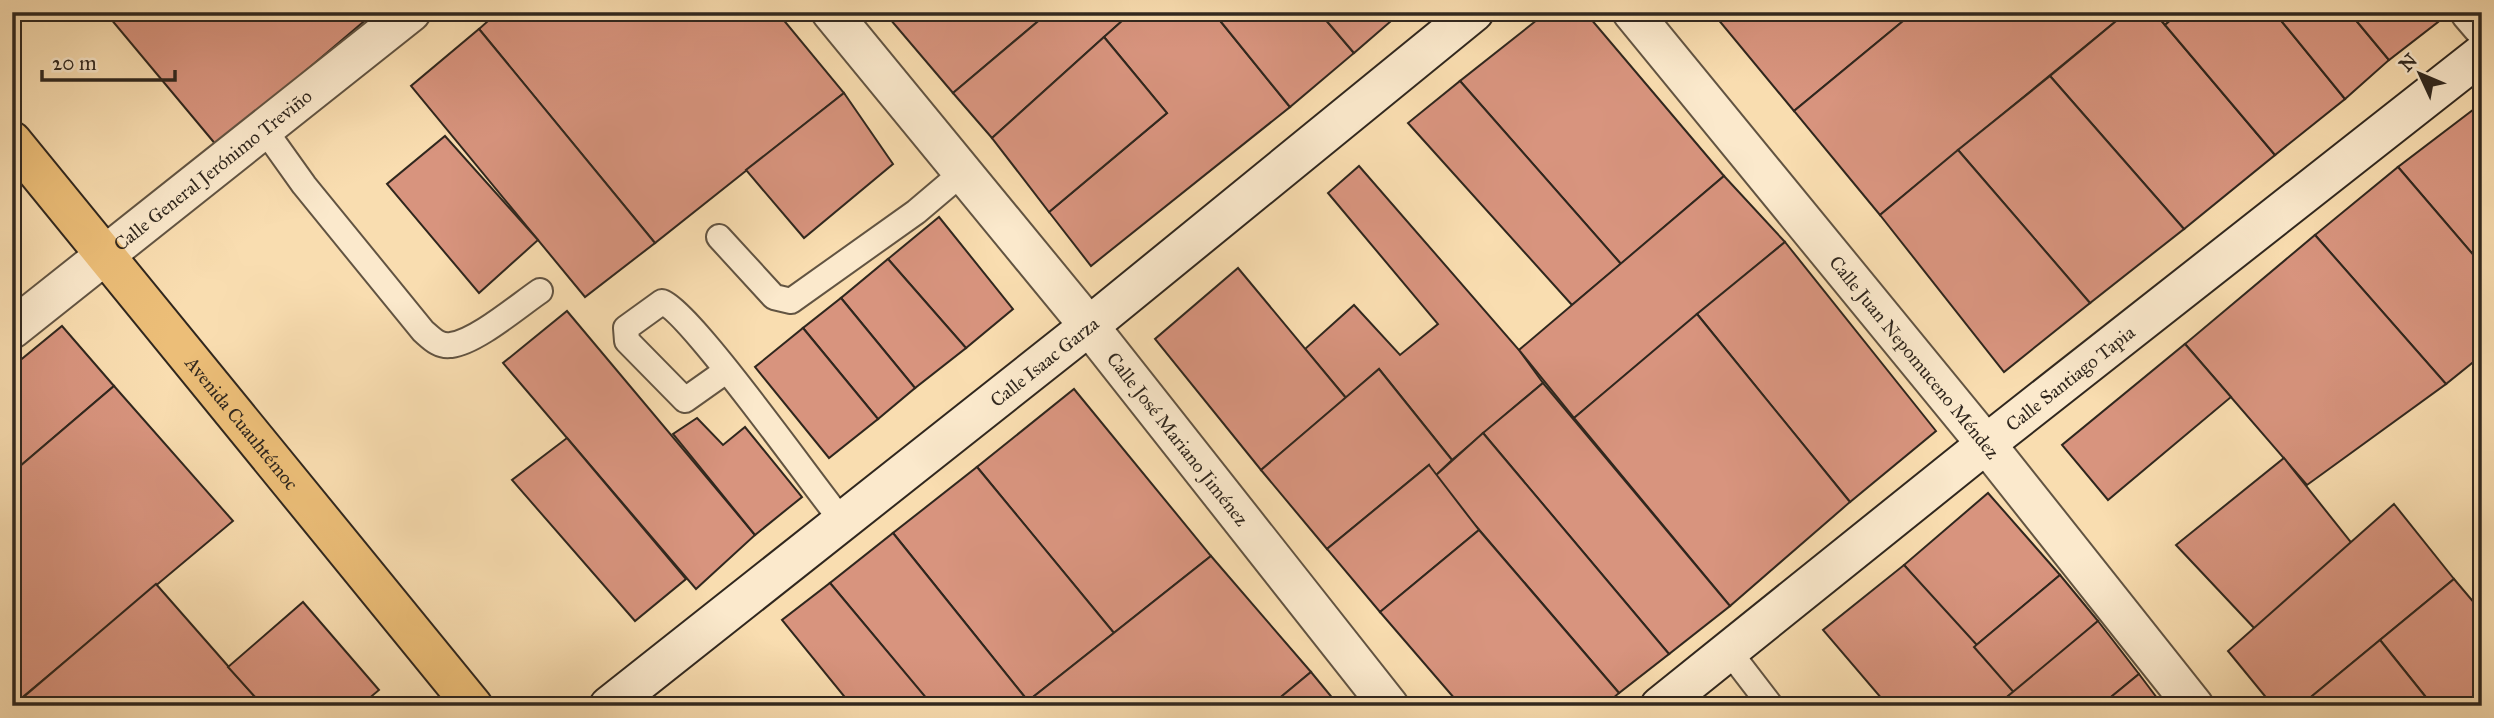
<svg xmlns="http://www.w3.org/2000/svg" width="2494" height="718" viewBox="0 0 2494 718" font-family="'IM FELL Great Primer',serif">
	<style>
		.building { fill: #d8947e; stroke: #30271e; stroke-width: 2 }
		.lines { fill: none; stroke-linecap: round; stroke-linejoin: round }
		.lane-casing { stroke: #625442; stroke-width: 28 }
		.street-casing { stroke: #625442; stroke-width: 42 }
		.secondary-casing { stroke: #30271e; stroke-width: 42 }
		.highway-casing { stroke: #30271e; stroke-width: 42 }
		.lane { stroke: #fbe9cc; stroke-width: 24 }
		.street { stroke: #fbe9cc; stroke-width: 38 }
		.secondary { stroke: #fbe9cc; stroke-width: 38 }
		.highway { stroke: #ecbe78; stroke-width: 38 }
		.labels { text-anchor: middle; stroke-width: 6; stroke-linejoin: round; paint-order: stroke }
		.street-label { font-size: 19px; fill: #30271e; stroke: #fbe9cc }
	</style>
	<rect width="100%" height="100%" fill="#f9ddb0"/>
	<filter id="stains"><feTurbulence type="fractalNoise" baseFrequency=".00286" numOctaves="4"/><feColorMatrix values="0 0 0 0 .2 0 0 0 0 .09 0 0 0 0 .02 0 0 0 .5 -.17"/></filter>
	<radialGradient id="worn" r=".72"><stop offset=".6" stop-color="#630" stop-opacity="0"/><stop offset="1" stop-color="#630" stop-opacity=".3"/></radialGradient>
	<g class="building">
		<polygon points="105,12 375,12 217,146"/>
		<polygon points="498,12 777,12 844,93 655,243 479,29"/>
		<polygon points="884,12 1049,12 953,93"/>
		<polygon points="1049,12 1116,12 1123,20 992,138 953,93"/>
		<polygon points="1132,12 1213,12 1290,107 1091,266 1049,212 1167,113 1104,37"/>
		<polygon points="1213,12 1319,12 1354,53 1290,107"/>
		<polygon points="1319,12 1395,12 1398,15 1354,53"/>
		<polygon points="1547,12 1585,12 1724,176 1621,264 1460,81"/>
		<polygon points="1712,12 1914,12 1794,111"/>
		<polygon points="1914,12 2004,15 2127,12 1880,215 1794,111"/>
		<polygon points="2127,12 2154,12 2275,155 2184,229 2050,76"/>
		<polygon points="2154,12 2180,12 2165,25"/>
		<polygon points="2180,12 2274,12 2345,99 2275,155 2165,25"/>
		<polygon points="2274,12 2349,12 2389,60 2345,99"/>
		<polygon points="2349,12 2429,12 2438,22 2389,60"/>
		<polygon points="479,29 655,243 585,297 411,86"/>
		<polygon points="1104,37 1167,113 1049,212 992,138"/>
		<polygon points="2050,76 2184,229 2090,303 1958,150"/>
		<polygon points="1460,81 1621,264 1572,305 1408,123"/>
		<polygon points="844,93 893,164 804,238 746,170"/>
		<polygon points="2482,103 2482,265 2398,167"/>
		<polygon points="445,136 538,240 479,293 387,184"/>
		<polygon points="1958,150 2090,303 2004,372 1880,215"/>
		<polygon points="1359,166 1519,350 1543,383 1452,460 1379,369 1346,398 1305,349 1354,305 1400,355 1438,324 1328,193"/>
		<polygon points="2398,167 2482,265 2482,355 2446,384 2315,235"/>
		<polygon points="1724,176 1785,242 1574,418 1519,350"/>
		<polygon points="939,217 1013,309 966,348 888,259"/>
		<polygon points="2315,235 2446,384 2307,485 2185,344"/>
		<polygon points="1785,242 1936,431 1850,502 1697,314"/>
		<polygon points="888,259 966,348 915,388 841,298"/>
		<polygon points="1238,268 1346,398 1261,470 1155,339"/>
		<polygon points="841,298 915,388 878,419 803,328"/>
		<polygon points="567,311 755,535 696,589 503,363"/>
		<polygon points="1697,314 1850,502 1730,606 1574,418"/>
		<polygon points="62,326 114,386 12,473 12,367"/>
		<polygon points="803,328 878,419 829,458 755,367"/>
		<polygon points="2185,344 2231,397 2108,500 2062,445"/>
		<polygon points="1379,369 1452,460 1434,477 1429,465 1327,549 1261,470"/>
		<polygon points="1543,383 1730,606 1669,654 1483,433"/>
		<polygon points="114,386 233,521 12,706 12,473"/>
		<polygon points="1074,389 1211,556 1114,633 977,467"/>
		<polygon points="697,418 723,445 745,427 802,497 755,535 673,434"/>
		<polygon points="1483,433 1669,654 1619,693 1434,477"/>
		<polygon points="567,438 686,579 635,621 512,480"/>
		<polygon points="2284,458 2353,545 2256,630 2176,545"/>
		<polygon points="1429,465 1479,530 1380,612 1327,549"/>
		<polygon points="977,467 1114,633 1028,701 893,533"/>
		<polygon points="1988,493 2060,575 1974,647 1904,565"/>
		<polygon points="2394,504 2454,579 2300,706 2273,706 2228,651"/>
		<polygon points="1479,530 1619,693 1604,706 1461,706 1380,612"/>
		<polygon points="893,533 1028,701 1032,706 932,706 830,583"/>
		<polygon points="1211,556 1311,672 1270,706 1032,706 1028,701"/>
		<polygon points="1904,565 2017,689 1996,706 1888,706 1823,630"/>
		<polygon points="2060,575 2098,621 2017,696 1974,647"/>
		<polygon points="2454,579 2482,612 2482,706 2433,706 2380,640"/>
		<polygon points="830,583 933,706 852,706 782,620"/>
		<polygon points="156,584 257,699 249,706 13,706"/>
		<polygon points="303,602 379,690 360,706 249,706 257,699 228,667"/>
		<polygon points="2098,621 2139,674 2100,706 1996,706"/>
		<polygon points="2380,640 2433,706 2300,706"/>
		<polygon points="1311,672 1339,706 1270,706"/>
		<polygon points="2139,674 2163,706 2100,706"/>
	</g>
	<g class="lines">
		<g class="lane-casing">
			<g id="lane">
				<path d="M264,129L304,185L423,331C431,338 439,347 451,345C476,342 518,306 540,291"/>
				<polyline points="719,237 774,297 791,301 916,212 962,173"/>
				<path d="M726,371L685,400L627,341L626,328L662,302C690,311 814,487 843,522"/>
				<polyline points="1728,650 1771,706"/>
			</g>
		</g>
		<g class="street-casing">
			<g id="street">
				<path id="s1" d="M831,12L1089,326L1389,706"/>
				<path id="s2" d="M1632,12L1986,444L2194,706"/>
				<polyline points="2470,12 2482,26"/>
				<path id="s3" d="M12,329L411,12"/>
			</g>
		</g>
		<g class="secondary-casing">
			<g id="secondary">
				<path id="s4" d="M609,706L1089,326L1474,12"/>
				<path id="s5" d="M1660,706L1986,444L2482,54"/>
			</g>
		</g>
		<g class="highway-casing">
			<g id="highway">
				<path id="s6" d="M12,141L473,706"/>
			</g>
		</g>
		<use href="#lane" class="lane"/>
		<use href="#street" class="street"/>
		<use href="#secondary" class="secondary"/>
		<use href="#highway" class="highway"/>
	</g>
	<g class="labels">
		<g class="street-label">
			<text dy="7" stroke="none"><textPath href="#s3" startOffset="256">Calle General Jerónimo Treviño</textPath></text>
			<text dy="7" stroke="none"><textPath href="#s2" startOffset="446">Calle Juan Nepomuceno Méndez</textPath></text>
			<text dy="7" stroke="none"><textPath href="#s4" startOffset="555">Calle Isaac Garza</textPath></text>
			<text dy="7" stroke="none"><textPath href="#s5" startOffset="525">Calle Santiago Tapia</textPath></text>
			<text dy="7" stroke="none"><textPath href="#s6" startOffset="364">Avenida Cuauhtémoc</textPath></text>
			<text dy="7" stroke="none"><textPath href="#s1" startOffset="550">Calle José Mariano Jiménez</textPath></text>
		</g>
	</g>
	<rect width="2494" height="718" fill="none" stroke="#f9ddb0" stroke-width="42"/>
	<rect x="14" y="14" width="2466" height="690" fill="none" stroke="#30271e" stroke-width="3.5"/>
	<rect x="21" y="21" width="2452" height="676" fill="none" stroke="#30271e" stroke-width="2"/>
	<g transform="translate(2420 74) rotate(314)" stroke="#fbe9cc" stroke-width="5" paint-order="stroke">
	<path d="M0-5L12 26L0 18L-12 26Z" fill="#30271e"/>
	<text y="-10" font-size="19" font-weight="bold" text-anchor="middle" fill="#30271e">N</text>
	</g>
	<path d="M42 70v10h133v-10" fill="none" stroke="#30271e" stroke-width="3.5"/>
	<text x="52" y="70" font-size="21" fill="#30271e" stroke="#fbe9cc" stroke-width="5" paint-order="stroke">20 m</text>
	<rect width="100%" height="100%" filter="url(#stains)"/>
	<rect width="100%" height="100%" fill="url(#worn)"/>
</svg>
